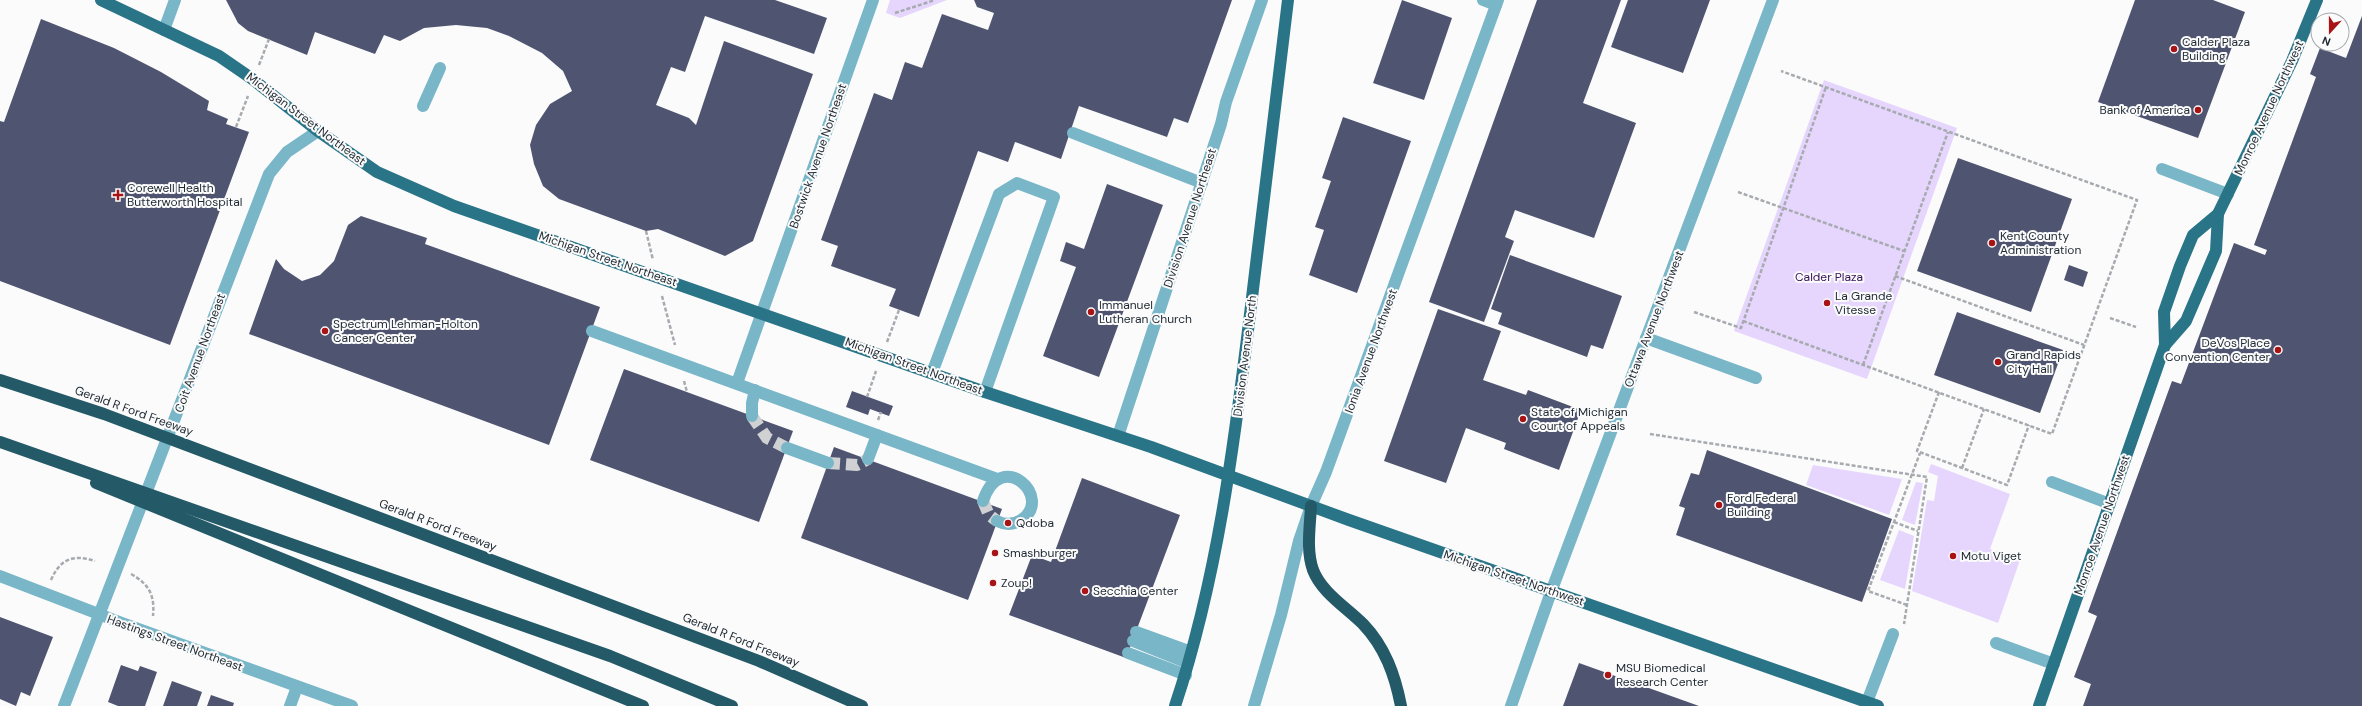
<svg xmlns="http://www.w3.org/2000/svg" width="2362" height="706" viewBox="0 0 2362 706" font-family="'DM Sans',sans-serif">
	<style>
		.green { fill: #e6d6fe }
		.building { fill: #4f5571 }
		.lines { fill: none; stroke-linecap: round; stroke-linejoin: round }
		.minor-tunnel { stroke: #cfd1d3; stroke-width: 12; stroke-dasharray: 12 6; stroke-linecap: butt }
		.path { stroke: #a7abaf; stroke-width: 2.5; stroke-dasharray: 4 2; stroke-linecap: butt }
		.minor { stroke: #78b6c8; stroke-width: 12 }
		.major { stroke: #297487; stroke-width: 12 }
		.highway { stroke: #245a68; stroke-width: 12 }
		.poi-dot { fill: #a81415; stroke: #fbfbfb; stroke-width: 1.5 }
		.labels { text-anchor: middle; stroke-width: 4; stroke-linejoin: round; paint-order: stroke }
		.poi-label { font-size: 12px; fill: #1e2832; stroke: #fbfbfb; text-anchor: start }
		.street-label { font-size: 12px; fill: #1e2832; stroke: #fbfbfb }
		.park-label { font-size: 12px; fill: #361059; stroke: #fbfbfb }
	</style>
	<rect width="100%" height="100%" fill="#fbfbfb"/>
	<g class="green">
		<polygon points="890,0 947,0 900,18 886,13"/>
		<polygon points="1824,80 1957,128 1867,379 1734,331"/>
		<polygon points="1931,464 2010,494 1990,549 2020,560 1998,623 1912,591 1927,500 1934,501 1938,476 1928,472"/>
		<polygon points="1813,465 1902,479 1889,515 1806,485"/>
		<polygon points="1916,482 1923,483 1915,525 1902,520"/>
		<polygon points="1899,530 1914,536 1905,589 1880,580"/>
	</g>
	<g class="building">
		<polygon points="226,0 775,0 827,18 814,54 705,16 685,72 671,67 656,105 689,118 696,125 724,41 813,74 753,241 725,256 658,229 646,231 559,199 543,186 534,164 530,145 536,125 550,104 572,91 563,71 542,53 509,36 487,28 456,25 424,28 400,41 384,35 375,54 315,32 307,55 248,31 238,23"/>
		<polygon points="974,0 1232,0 1188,123 1174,118 1167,137 1079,106 1061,159 1015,142 1008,162 978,151 919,317 889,306 896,289 831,266 838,246 821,240 874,93 892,100 905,62 922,68 942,14 988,30 994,13 977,7"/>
		<polygon points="1402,0 1452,18 1424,100 1373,83"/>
		<polygon points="1537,0 1621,0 1583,103 1636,123 1594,238 1515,210 1505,237 1514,241 1484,322 1429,302"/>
		<polygon points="1628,0 1710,0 1683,73 1611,47"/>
		<polygon points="2135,0 2213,0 2245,12 2198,138 2098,102"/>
		<polygon points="2362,16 2362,706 2083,706 2091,684 2074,677 2097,616 2088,612 2172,381 2181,384 2234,243 2265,255 2267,250 2254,245 2316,77 2310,74 2320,48 2346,58"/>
		<polygon points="41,19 114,48 161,72 209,101 207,110 228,119 226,124 249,132 170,345 0,281 0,121 4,122"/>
		<polygon points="1343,117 1411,141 1357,293 1309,275 1324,230 1315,227 1331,181 1322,178"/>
		<polygon points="1958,158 2072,199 2031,312 1917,271"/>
		<polygon points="1107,184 1163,205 1099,377 1043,356 1076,267 1060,261 1066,242 1084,249"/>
		<polygon points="361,216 427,238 425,244 600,307 549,445 249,334 276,259 284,269 302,281 320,275 334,261 348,225"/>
		<polygon points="1510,255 1622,296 1603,349 1591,345 1587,357 1498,324 1502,313 1491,309"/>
		<polygon points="2069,265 2088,272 2083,287 2064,280"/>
		<polygon points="1438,309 1501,331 1483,380 1526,395 1528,390 1581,410 1559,470 1504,449 1506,443 1466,428 1446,483 1384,461"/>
		<polygon points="1957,312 2063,350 2040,413 1934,375"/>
		<polygon points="624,369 793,431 759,522 590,460"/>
		<polygon points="852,391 893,406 889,416 870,409 868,415 846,407"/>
		<polygon points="834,447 1002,509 968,600 801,538"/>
		<polygon points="1707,450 1892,519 1862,602 1676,535 1685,508 1679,506 1691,473 1699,475"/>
		<polygon points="1082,478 1180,515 1126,658 1009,615 1032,555 1051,562"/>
		<polygon points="0,617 53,637 30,696 21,692 16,706 0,699"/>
		<polygon points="1579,663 1699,706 1563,706"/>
		<polygon points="121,665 138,671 140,666 157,672 145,706 118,706 108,702"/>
		<polygon points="172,681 202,692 197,706 163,706"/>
		<polygon points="211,695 234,703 233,706 207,706"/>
	</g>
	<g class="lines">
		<g class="minor-tunnel">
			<polyline points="752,416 767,438 787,448"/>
			<polyline points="828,463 857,465 868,459"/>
			<polyline points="983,501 989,515 997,521"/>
		</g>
		<g class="path">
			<polyline points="895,13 935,0"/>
			<polyline points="259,65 269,39"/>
			<polyline points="236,127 248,96"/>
			<polyline points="1738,192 1904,251"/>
			<polyline points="646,231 653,260"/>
			<polyline points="1895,276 2084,345"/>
			<polyline points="662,296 675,345"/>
			<polyline points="1694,312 1741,328 1826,87"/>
			<polyline points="2110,318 2136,327"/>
			<polyline points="1743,321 2052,434 2137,200 1781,71"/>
			<polyline points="887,342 899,310"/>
			<polyline points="1863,365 1948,132"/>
			<polyline points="684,381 687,392"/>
			<polyline points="1939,392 1917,451 2007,485 2029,425"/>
			<polyline points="867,397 876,371"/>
			<polyline points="878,420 881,412"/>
			<polyline points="1650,434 1927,477 1904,624"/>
			<polyline points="1962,468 1984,409"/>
			<polyline points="1894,522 1918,531"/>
			<path d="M131,574C149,584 155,595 153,616"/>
			<path d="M51,580C60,559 73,554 95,561"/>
			<polyline points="1907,605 1868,591 1920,453"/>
		</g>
		<g class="minor">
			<polyline points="1483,0 1496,5"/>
			<polyline points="164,30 175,0"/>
			<polyline points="423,106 440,68"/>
			<polyline points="1073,133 1202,183"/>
			<polyline points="2162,169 2228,194"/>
			<polyline points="592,331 997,479"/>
			<polyline points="1646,338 1756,378"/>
			<polyline points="932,373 999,194 1017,183 1054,197 985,392"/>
			<polyline points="737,383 873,0"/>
			<polyline points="752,416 752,403 755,390"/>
			<polyline points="1118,436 1221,124 1226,102 1262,0"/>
			<polyline points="787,448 828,463"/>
			<polyline points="868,459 877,435"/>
			<polyline points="2052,482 2110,504"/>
			<path d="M983,501C1001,446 1055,499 1021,520C1013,525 1005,525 997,521"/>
			<polyline points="0,576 122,623 352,706"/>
			<polyline points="1136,632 1191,652"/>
			<polyline points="1133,641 1188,663"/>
			<polyline points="1996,643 2054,664"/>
			<polyline points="1128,653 1186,675"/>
			<polyline points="1867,702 1893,634"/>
			<polyline points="64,706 269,174 287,152 318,131"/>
			<polyline points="290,706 297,687"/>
			<polyline points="1254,706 1281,615 1299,541 1311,506 1326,472 1498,0"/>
			<polyline points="1511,706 1551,592 1773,0"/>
		</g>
		<g class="major">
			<polyline points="101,0 219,56 251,78 318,131 377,172 454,206 985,392 1151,447 1349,520 1878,706"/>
			<polyline points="2165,345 2186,321 2216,251 2218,214 2292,61 2317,0"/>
			<path d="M1175,706C1217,580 1234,446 1250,314C1263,210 1275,105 1288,0"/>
			<polyline points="2039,706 2165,345 2164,312 2180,266 2193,235 2218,214"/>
		</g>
		<g class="highway">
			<polyline points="0,380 104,414 759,661 862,706"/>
			<polyline points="0,442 610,656 732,706"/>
			<polyline points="96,483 643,706"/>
			<path d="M1311,506C1310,527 1306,550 1313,570C1322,593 1346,607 1363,624C1385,647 1395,675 1401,706"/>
		</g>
	</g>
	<g class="poi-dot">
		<circle cx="2174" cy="49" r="4"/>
		<circle cx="2198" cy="110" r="4"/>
		<path d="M116 189h4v4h4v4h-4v4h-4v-4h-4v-4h4z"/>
		<circle cx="1992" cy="243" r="4"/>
		<circle cx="1827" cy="303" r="4"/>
		<circle cx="1091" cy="312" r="4"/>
		<circle cx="325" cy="331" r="4"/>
		<circle cx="2278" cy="350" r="4"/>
		<circle cx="1998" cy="362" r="4"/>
		<circle cx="1523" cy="419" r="4"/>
		<circle cx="1719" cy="505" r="4"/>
		<circle cx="1008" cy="523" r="4"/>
		<circle cx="995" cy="553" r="4"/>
		<circle cx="1953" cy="556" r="4"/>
		<circle cx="993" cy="583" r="4"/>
		<circle cx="1085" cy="591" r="4"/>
		<circle cx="1608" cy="675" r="4"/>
	</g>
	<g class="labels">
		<g class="poi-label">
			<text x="2182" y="46">Calder Plaza<tspan x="2182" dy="14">Building</tspan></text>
			<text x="2190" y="114" text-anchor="end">Bank of America</text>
			<text x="127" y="192">Corewell Health<tspan x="127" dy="14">Butterworth Hospital</tspan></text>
			<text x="2000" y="240">Kent County<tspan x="2000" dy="14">Administration</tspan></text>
			<text x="1835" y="300">La Grande<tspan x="1835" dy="14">Vitesse</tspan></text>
			<text x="1099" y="309">Immanuel<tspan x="1099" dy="14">Lutheran Church</tspan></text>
			<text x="333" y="328">Spectrum Lehman-Holton<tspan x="333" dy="14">Cancer Center</tspan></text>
			<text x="2270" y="347" text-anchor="end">DeVos Place<tspan x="2270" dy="14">Convention Center</tspan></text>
			<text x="2006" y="359">Grand Rapids<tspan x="2006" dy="14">City Hall</tspan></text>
			<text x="1531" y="416">State of Michigan<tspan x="1531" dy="14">Court of Appeals</tspan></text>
			<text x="1727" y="502">Ford Federal<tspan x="1727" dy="14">Building</tspan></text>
			<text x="1016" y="527">Qdoba</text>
			<text x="1003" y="557">Smashburger</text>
			<text x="1961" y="560">Motu Viget</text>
			<text x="1001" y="587">Zoup!</text>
			<text x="1093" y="595">Secchia Center</text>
			<text x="1616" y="672">MSU Biomedical<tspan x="1616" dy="14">Research Center</tspan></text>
		</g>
		<g class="street-label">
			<text transform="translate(2269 108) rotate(-65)" y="4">Monroe Avenue Northwest</text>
			<text transform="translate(306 119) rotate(37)" y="4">Michigan Street Northeast</text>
			<text transform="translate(818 156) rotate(-71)" y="4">Bostwick Avenue Northeast</text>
			<text transform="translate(1190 218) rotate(-72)" y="4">Division Avenue Northeast</text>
			<text transform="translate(608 259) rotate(19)" y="4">Michigan Street Northeast</text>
			<text transform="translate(1654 319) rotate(-69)" y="4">Ottawa Avenue Northwest</text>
			<text transform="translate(1371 351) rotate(-70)" y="4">Ionia Avenue Northwest</text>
			<text transform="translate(200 353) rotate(-70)" y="4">Coit Avenue Northeast</text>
			<text transform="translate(1245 356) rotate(-83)" y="4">Division Avenue North</text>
			<text transform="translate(914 366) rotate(20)" y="4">Michigan Street Northeast</text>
			<text transform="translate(134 411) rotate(20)" y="4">Gerald R Ford Freeway</text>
			<text transform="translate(438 525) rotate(21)" y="4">Gerald R Ford Freeway</text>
			<text transform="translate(2102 525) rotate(-71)" y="4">Monroe Avenue Northwest</text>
			<text transform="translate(1514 578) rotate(19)" y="4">Michigan Street Northwest</text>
			<text transform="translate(741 640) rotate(22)" y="4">Gerald R Ford Freeway</text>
			<text transform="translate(175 643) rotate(20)" y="4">Hastings Street Northeast</text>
		</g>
		<g class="park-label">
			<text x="1829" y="281">Calder Plaza</text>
		</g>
	</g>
	<g transform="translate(2330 32) rotate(201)"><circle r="19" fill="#fbfbfb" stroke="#a3a7ab"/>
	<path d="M0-3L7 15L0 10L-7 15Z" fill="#a81415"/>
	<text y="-6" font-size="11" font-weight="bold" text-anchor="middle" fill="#1e2832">N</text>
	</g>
</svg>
